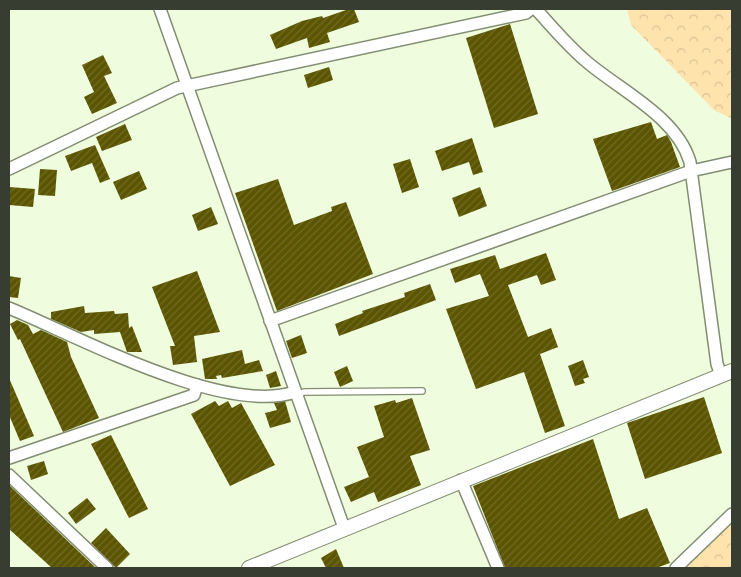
<svg xmlns="http://www.w3.org/2000/svg" width="741" height="577" viewBox="0 0 741 577" font-family="Jost,sans-serif">
	<style>
		.forest { fill: url(#forest-crowns) }
		.building { fill: url(#building-hatch) }
		.lines { fill: none; stroke-linecap: round; stroke-linejoin: round }
		.service-casing { stroke: #828d72; stroke-width: 8 }
		.minor-casing { stroke: #828d72; stroke-width: 14 }
		.tertiary-casing { stroke: #828d72; stroke-width: 16 }
		.service { stroke: #fff; stroke-width: 5.5 }
		.minor { stroke: #fff; stroke-width: 11 }
		.tertiary { stroke: #fff; stroke-width: 14 }
	</style>
	<defs>
		<pattern id="forest-crowns" width="20" height="18" patternUnits="userSpaceOnUse" patternTransform="scale(1.25)"><rect width="20" height="18" fill="#fee3ad"/><path d="M2 6a3 3 0 1 1 6 0M12 15a3 3 0 1 1 6 0" fill="none" stroke="#dac495"/></pattern>
		<pattern id="building-hatch" width="6" height="6" patternUnits="userSpaceOnUse" patternTransform="scale(1.25)"><rect width="6" height="6" fill="#5b5500"/><path d="M-1 1l2-2M0 6l6-6M5 7l2-2" fill="none" stroke="#706b27"/></pattern>
	</defs>
	<rect width="100%" height="100%" fill="#f0fcde"/>
	<g class="forest">
		<polygon points="627,9 732,9 732,119 714,110 631,25"/>
		<polygon points="732,521 732,568 688,568 690,562"/>
	</g>
	<g class="building">
		<polygon points="349,9 354,9 359,22 327,33 330,42 309,48 307,38 276,49 270,35 302,21 322,16 323,18"/>
		<polygon points="510,24 538,114 494,128 466,38"/>
		<polygon points="103,55 112,73 104,76 117,103 92,114 84,97 94,92 82,65"/>
		<polygon points="329,67 333,80 308,88 304,75"/>
		<polygon points="651,122 657,139 667,135 671,142 680,167 612,191 593,139"/>
		<polygon points="125,124 132,140 102,151 96,137"/>
		<polygon points="472,138 483,172 473,175 469,162 442,171 435,151"/>
		<polygon points="95,145 110,179 100,183 92,163 71,171 65,156"/>
		<polygon points="410,159 419,187 402,193 393,164"/>
		<polygon points="40,169 57,170 55,196 38,195"/>
		<polygon points="139,171 147,189 121,200 113,182"/>
		<polygon points="278,179 294,225 332,211 331,207 346,202 373,274 277,311 235,193"/>
		<polygon points="9,187 35,189 33,207 9,205"/>
		<polygon points="480,187 487,206 459,217 452,198"/>
		<polygon points="211,207 218,224 198,231 192,215"/>
		<polygon points="546,253 556,280 541,285 537,275 508,285 528,337 551,328 558,347 540,354 565,426 545,433 524,372 476,389 446,309 489,296 480,274 455,283 450,269 495,255 500,269"/>
		<polygon points="197,271 220,332 194,336 197,362 173,365 170,346 175,346 152,287"/>
		<polygon points="9,276 21,278 18,298 9,297"/>
		<polygon points="430,284 436,300 339,336 335,324 363,313 362,311 405,297 404,293"/>
		<polygon points="84,306 85,313 114,311 115,314 128,313 129,328 132,326 142,352 127,352 120,332 94,334 94,330 81,332 51,319 51,312"/>
		<polygon points="17,320 28,325 33,334 41,330 67,342 71,357 99,418 63,432 20,339 18,340 10,324"/>
		<polygon points="301,335 307,353 292,358 286,341"/>
		<polygon points="242,350 245,364 259,360 263,371 222,378 221,375 216,376 217,379 205,379 202,359"/>
		<polygon points="583,360 589,377 583,379 585,383 575,386 568,366"/>
		<polygon points="347,366 353,381 340,387 334,372"/>
		<polygon points="276,371 281,386 270,388 266,375"/>
		<polygon points="9,378 34,436 20,441 9,415"/>
		<polygon points="704,397 722,453 645,479 627,423"/>
		<polygon points="412,398 430,450 410,456 421,485 378,502 374,492 351,502 344,487 369,477 357,447 384,437 374,406 395,400 396,403"/>
		<polygon points="215,401 219,406 228,401 232,408 241,403 275,465 230,486 191,414"/>
		<polygon points="285,401 291,422 270,428 265,413 277,410 274,403"/>
		<polygon points="111,435 148,509 129,518 91,444"/>
		<polygon points="593,439 619,519 647,508 670,563 656,568 505,568 473,486"/>
		<polygon points="44,461 48,474 31,480 27,466"/>
		<polygon points="9,485 96,568 52,568 9,529"/>
		<polygon points="87,498 96,509 76,524 68,513"/>
		<polygon points="106,528 130,554 116,568 91,543"/>
		<polygon points="336,549 344,568 326,568 321,558"/>
	</g>
	<g class="lines">
		<g class="service-casing">
			<polyline id="service" points="296,395 304,392 422,391"/>
		</g>
		<g class="minor-casing">
			<g id="minor">
				<polyline points="160,9 344,528"/>
				<path d="M536,9C552,27 568,46 587,62C621,91 677,117 690,162L717,364L721,375"/>
				<polyline points="9,169 177,88 526,13 531,9"/>
				<path d="M9,308C77,336 224,416 295,392"/>
				<polyline points="270,321 691,171 732,162"/>
				<polyline points="9,458 194,395 197,385"/>
				<polyline points="9,475 107,568"/>
				<polyline points="461,480 498,568"/>
				<polyline points="676,568 732,514"/>
			</g>
		</g>
		<g class="tertiary-casing">
			<polyline id="tertiary" points="249,568 732,371"/>
		</g>
		<use href="#service" class="service"/>
		<use href="#minor" class="minor"/>
		<use href="#tertiary" class="tertiary"/>
	</g>
	<rect width="741" height="577" fill="none" stroke="#383d31" stroke-width="20"/>
</svg>
